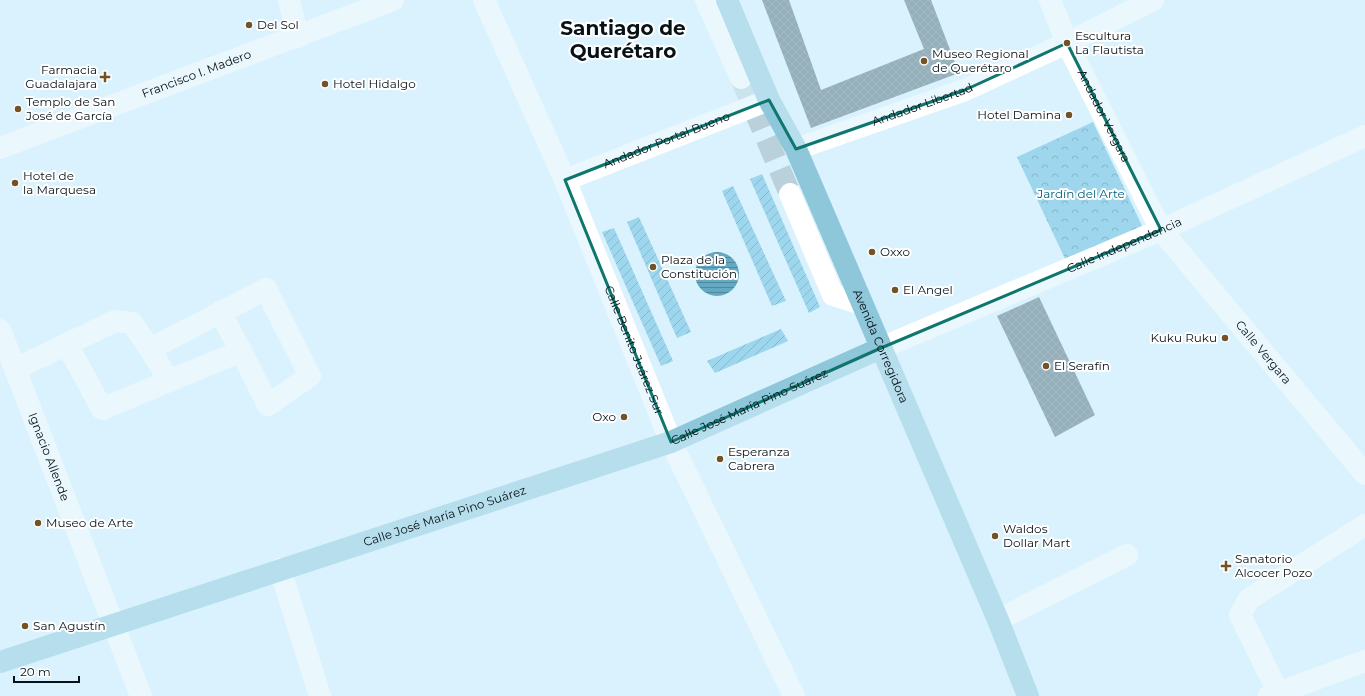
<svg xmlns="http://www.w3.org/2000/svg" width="1365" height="696" viewBox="0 0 1365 696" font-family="Montserrat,sans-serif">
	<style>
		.park { fill: url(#park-crowns) }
		.garden { fill: url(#garden-furrows) }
		.water { fill: url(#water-rules) }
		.building { fill: url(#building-cross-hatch) }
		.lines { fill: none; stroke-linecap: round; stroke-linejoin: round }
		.minor-tunnel { stroke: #bad0da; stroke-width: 22; stroke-dasharray: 22 11; stroke-linecap: butt }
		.minor { stroke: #fff; stroke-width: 22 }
		.major { stroke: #8ec6da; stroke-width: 22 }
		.marked { fill: none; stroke: #0f766e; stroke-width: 3; stroke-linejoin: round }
		.poi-dot { fill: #715327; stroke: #fff; stroke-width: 1.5 }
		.labels { text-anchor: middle; stroke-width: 4; stroke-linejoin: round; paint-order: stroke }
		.poi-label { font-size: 12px; fill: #071217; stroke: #fff; text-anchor: start }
		.street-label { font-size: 12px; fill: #071217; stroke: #fff }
		.park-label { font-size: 12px; fill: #00617c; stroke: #fff }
		.town-label { font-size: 20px; font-weight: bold; fill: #071217; stroke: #fff }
	</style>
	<defs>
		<pattern id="park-crowns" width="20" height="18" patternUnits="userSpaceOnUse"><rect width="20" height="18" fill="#9ed6ed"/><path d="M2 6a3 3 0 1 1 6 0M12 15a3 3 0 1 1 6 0" fill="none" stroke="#87b7ca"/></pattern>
		<pattern id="garden-furrows" width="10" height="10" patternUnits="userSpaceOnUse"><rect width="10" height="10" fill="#9ed6ed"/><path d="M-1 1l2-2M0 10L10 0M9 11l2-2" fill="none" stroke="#87b7ca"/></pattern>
		<pattern id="water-rules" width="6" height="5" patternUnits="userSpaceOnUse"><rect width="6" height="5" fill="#64a9c3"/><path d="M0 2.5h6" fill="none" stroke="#50889d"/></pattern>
		<pattern id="building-cross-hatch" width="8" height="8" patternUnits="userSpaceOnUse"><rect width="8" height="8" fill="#44606b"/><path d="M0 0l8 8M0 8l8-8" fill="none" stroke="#60767e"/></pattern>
	</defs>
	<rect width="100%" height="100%" fill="#d9f2fd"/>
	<polygon class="park" points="1093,122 1144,230 1068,265 1017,157"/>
	<g class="garden">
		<polygon points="762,174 820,307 809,313 750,179"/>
		<polygon points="733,186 786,301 772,306 722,191"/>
		<polygon points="639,217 691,332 677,338 627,222"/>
		<polygon points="614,228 673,361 661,366 602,232"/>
		<polygon points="781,329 788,341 715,373 707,361"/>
	</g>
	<circle class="water" cx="717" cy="274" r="22"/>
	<g class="building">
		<polygon points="762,0 789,0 821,90 924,49 904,0 931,0 959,73 811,128"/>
		<polygon points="1039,297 1095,415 1055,437 997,316"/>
	</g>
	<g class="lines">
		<polyline class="minor-tunnel" points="741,78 790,194"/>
		<g class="minor">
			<polyline points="289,0 298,37"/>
			<path id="s1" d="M484,0L565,180L671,442L794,696"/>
			<polyline points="706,0 741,78"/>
			<path id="s2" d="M1050,0L1067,43L1161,230L1365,474"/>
			<path id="s3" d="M0,148L393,0"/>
			<path id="s4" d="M796,149L965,90L1067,43L1153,0"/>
			<path id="s5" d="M565,180L769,100"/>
			<polyline points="790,194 833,295 862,304"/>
			<polyline points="220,312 241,351"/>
			<path id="s6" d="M0,330L141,696"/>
			<polyline points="67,344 102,409 169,381"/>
			<path id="s7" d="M881,348L1161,230L1365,136"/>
			<polyline points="15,369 115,321 132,323 150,349 169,381 241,351 268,405 310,376 266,289 150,349"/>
			<polyline points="280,569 320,696"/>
			<polyline points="998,620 1127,555"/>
			<polyline points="1278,692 1240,615 1249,599 1365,525"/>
			<polyline points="1269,696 1365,661"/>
		</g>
		<g class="major">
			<path id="s8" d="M727,0L769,100L796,149L998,620L1028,696"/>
			<path id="s9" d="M0,662L671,442L881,348"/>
		</g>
	</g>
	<path d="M0 0H1365V696H0ZM1067,43L1161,230L881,348L671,442L565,180L769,100L796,149L965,90Z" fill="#d9f2fd" fill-opacity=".55" fill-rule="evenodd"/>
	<path class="marked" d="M1067,43L1161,230L881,348L671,442L565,180L769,100L796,149L965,90Z"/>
	<g class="poi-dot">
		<circle cx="249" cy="25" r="4"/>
		<circle cx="1067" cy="43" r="4"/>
		<circle cx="924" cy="61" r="4"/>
		<path d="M103 71h4v4h4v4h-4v4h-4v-4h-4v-4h4z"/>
		<circle cx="325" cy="84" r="4"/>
		<circle cx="18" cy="109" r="4"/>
		<circle cx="1069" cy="115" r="4"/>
		<circle cx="15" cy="183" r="4"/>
		<circle cx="872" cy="252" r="4"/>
		<circle cx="653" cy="267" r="4"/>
		<circle cx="895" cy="290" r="4"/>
		<circle cx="1225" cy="338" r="4"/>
		<circle cx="1046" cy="366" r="4"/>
		<circle cx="624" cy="417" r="4"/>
		<circle cx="720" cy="459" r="4"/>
		<circle cx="38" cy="523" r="4"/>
		<circle cx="995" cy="536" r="4"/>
		<path d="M1224 560h4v4h4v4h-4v4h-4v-4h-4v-4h4z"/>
		<circle cx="25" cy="626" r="4"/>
	</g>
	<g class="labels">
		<g class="poi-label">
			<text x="257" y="29">Del Sol</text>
			<text x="1075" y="40">Escultura<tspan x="1075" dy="14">La Flautista</tspan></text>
			<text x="932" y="58">Museo Regional<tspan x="932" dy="14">de Querétaro</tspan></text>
			<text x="97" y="74" text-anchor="end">Farmacia<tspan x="97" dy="14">Guadalajara</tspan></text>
			<text x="333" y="88">Hotel Hidalgo</text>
			<text x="26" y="106">Templo de San<tspan x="26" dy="14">José de García</tspan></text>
			<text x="1061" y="119" text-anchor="end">Hotel Damina</text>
			<text x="23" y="180">Hotel de<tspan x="23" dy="14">la Marquesa</tspan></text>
			<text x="880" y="256">Oxxo</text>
			<text x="661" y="264">Plaza de la<tspan x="661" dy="14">Constitución</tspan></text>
			<text x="903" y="294">El Angel</text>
			<text x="1217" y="342" text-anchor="end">Kuku Ruku</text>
			<text x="1054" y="370">El Serafín</text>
			<text x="616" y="421" text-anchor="end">Oxo</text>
			<text x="728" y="456">Esperanza<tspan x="728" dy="14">Cabrera</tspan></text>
			<text x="46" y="527">Museo de Arte</text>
			<text x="1003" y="533">Waldos<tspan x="1003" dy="14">Dollar Mart</tspan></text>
			<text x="1235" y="563">Sanatorio<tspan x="1235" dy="14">Alcocer Pozo</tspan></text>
			<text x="33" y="630">San Agustín</text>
		</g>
		<g class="street-label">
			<text dy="4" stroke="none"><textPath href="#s3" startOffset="210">Francisco I. Madero</textPath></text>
			<text dy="4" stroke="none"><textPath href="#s4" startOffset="134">Andador Libertad</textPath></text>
			<text dy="4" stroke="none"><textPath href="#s2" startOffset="128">Andador Vergara</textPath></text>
			<text dy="4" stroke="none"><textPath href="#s5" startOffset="109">Andador Portal Bueno</textPath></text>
			<text dy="4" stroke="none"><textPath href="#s7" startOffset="264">Calle Independencia</textPath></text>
			<text dy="4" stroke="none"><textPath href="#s8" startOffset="379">Avenida Corregidora</textPath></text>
			<text dy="4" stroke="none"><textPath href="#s1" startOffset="381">Calle Benito Juárez Sur</textPath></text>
			<text dy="4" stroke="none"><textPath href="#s2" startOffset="415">Calle Vergara</textPath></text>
			<text dy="4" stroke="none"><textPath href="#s9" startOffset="792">Calle José María Pino Suárez</textPath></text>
			<text dy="4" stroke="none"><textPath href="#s6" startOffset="136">Ignacio Allende</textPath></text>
			<text dy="4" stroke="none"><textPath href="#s9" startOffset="468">Calle José María Pino Suárez</textPath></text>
		</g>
		<g class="park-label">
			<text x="1081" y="198">Jardín del Arte</text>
		</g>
		<g class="town-label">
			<text x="623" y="35">Santiago de<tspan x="623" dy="23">Querétaro</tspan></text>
		</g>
	</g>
	<path d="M14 676v6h65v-6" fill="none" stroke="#071217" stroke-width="2"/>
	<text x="20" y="676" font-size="12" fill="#071217" stroke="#ffffff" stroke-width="3" paint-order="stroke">20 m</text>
</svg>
